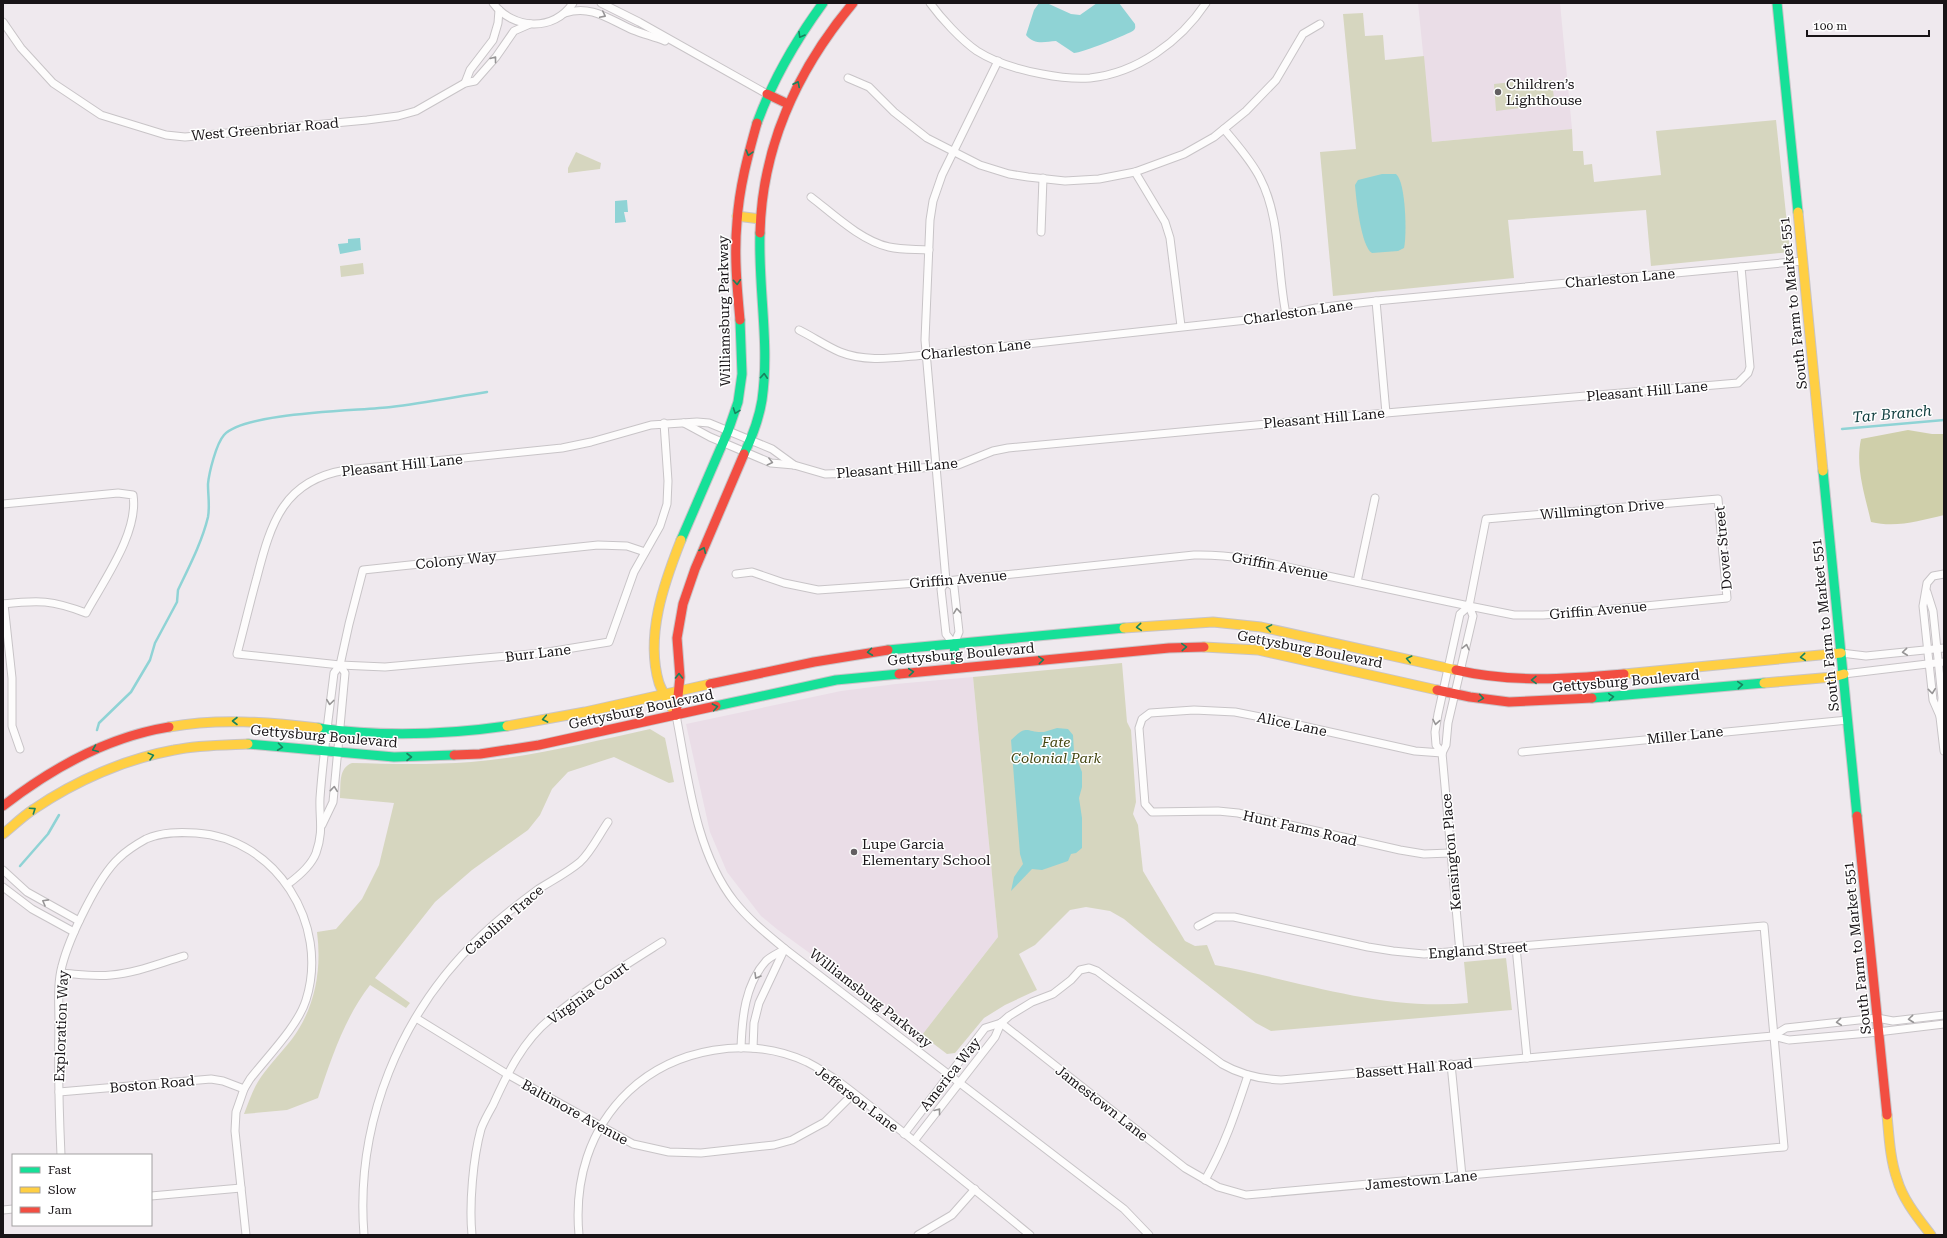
<svg xmlns="http://www.w3.org/2000/svg" width="1947" height="1238" viewBox="0 0 1947 1238" font-family="'Roboto Serif',serif">
	<style>
		.education { fill: #eadde7 }
		.green { fill: #d6d6bf }
		.forest { fill: #cfcfaa }
		.water { fill: #8fd3d5 }
		.lines { fill: none; stroke-linecap: round; stroke-linejoin: round }
		.stream { stroke: #8fd3d5; stroke-width: 2.5 }
		.street-casing { stroke: #c8c4c7; stroke-width: 9 }
		.fast-casing { stroke: #c8c4c7; stroke-width: 11 }
		.slow-casing { stroke: #c8c4c7; stroke-width: 11 }
		.jam-casing { stroke: #c8c4c7; stroke-width: 11 }
		.street { stroke: #fdfcfc; stroke-width: 7 }
		.fast { stroke: #16e098; stroke-width: 9 }
		.slow { stroke: #ffcf43; stroke-width: 9 }
		.jam { stroke: #f24e42; stroke-width: 9 }
		.oneway { stroke: #969495 }
		.oneway2 { stroke: #17845e }
		.poi-dot { fill: #635f62; stroke: #fff; stroke-width: 1.5 }
		.labels { text-anchor: middle; stroke-width: 3; stroke-linejoin: round; paint-order: stroke }
		.poi-label { font-size: 14px; fill: #181417; stroke: #fff; text-anchor: start }
		.street-label { font-size: 14px; fill: #181417; stroke: #fff }
		.park-label { font-size: 14px; font-style: italic; fill: #43450f; stroke: #fff }
		.water-label { font-size: 15px; font-style: italic; fill: #124041; stroke: #fff }
	</style>
	<rect width="100%" height="100%" fill="#efe9ee"/>
	<g class="education">
		<polygon points="1418,3 1560,3 1572,129 1432,142"/>
		<polygon points="973,677 998,937 922,1035 778,930 761,916 727,872 710,832 686,724 841,691 896,684"/>
	</g>
	<g class="green">
		<polygon points="1363,13 1365,36 1383,35 1385,60 1424,56 1432,142 1572,129 1573,151 1583,151 1584,165 1592,164 1594,182 1661,175 1656,131 1776,120 1790,252 1651,266 1646,210 1508,220 1514,278 1333,296 1320,152 1356,149 1343,14"/>
		<polygon points="1530,80 1530,82 1552,80 1554,99 1551,104 1496,111 1494,84"/>
		<polygon points="576,152 601,163 600,169 568,173 568,168"/>
		<polygon points="363,263 364,274 341,277 340,266"/>
		<path d="M1122,663L1127,722L1131,730L1136,802L1133,814L1138,825L1143,871L1185,941L1195,946L1207,945L1215,965C1300,981 1381,1011 1468,1003L1464,962L1506,958L1512,1010L1271,1031L1256,1023L1153,943L1124,919L1110,911L1086,907L1070,910L1035,945L1019,954L1037,990L1005,1005L984,1018L955,1053L947,1054L922,1035L998,937L973,677Z"/>
		<path d="M650,729L665,738L674,782L669,783L614,757L568,772L552,789L540,815L528,830L472,870L435,902L375,978L410,1003L406,1008L370,985C344,1019 332,1057 318,1098L287,1110L244,1114C249,1102 253,1088 261,1077C270,1064 282,1052 292,1039C315,1008 322,970 317,932L336,929L362,899L379,865L394,803L340,798C341,785 338,768 352,763C391,764 431,765 471,762C531,757 591,742 650,729Z"/>
	</g>
	<path class="forest" d="M1908,430L1932,434H1944V515C1919,521 1896,528 1871,522C1865,495 1855,467 1861,439Z"/>
	<g class="water">
		<path d="M1039,3L1049,4L1071,14L1080,15L1097,3H1119L1135,24C1135,26 1136,28 1134,30C1130,34 1081,53 1074,53L1056,41C1044,42 1034,45 1026,35L1034,10Z"/>
		<path d="M1382,174H1396C1406,182 1407,236 1404,248L1398,251L1372,253C1361,247 1356,198 1355,185L1358,180Z"/>
		<polygon points="627,200 628,212 624,212 626,222 615,223 615,201"/>
		<polygon points="360,238 361,250 340,254 338,244 348,243 348,239"/>
		<path d="M1057,728L1068,729L1073,735L1074,752L1082,772V787L1079,798L1082,818V848L1076,853L1071,854L1068,861L1042,870L1032,869L1011,891L1014,877L1023,864L1020,854L1011,740C1028,723 1026,733 1044,732C1048,731 1053,729 1057,728Z"/>
	</g>
	<g class="lines">
		<g class="stream">
			<polyline points="1842,429 1944,420"/>
			<path d="M97,730L99,723L131,692L150,660L155,643L177,602L178,590C189,567 202,542 208,517C210,506 208,496 208,484C209,473 216,444 224,435C244,412 358,411 391,407C423,403 455,397 487,392"/>
			<polyline points="20,866 48,834 59,815"/>
		</g>
		<g class="street-casing">
			<g id="street">
				<path d="M493,3C513,30 554,32 573,3"/>
				<polyline points="601,3 639,22 767,94"/>
				<path d="M930,3C941,18 961,40 977,51C996,63 1020,70 1042,74C1057,77 1075,79 1090,78C1137,73 1180,42 1206,3"/>
				<path d="M565,13C591,4 610,20 633,30C643,34 655,37 665,41"/>
				<polyline points="3,22 21,48 53,83 101,115 166,135 185,137 367,120 398,116 416,111 465,83 475,81 496,57 514,31 530,24"/>
				<polyline points="848,78 869,87 894,112 927,138 980,165 1009,174 1028,177 1065,181 1099,179 1135,172 1184,154 1214,137 1246,111 1276,80 1303,34 1320,24"/>
				<polyline points="465,83 470,70 493,40 498,23 499,10"/>
				<path d="M1224,129C1237,145 1251,160 1260,178C1281,218 1277,271 1286,314"/>
				<polyline points="1135,172 1165,222 1170,238 1181,326"/>
				<path d="M811,197C832,213 861,241 889,247C902,250 916,249 929,250"/>
				<polyline points="1041,232 1043,178"/>
				<polyline points="1376,301 1386,413"/>
				<path d="M799,330C813,337 826,346 840,352C867,363 898,357 926,355L1265,318L1316,308L1376,301L1803,261"/>
				<path d="M664,423L668,481L667,504L660,526L634,572L609,642L542,653L385,667L340,665L237,654C244,628 250,602 257,577C271,522 284,480 346,470L562,448L591,442L651,425L697,422L709,423L772,449L794,465"/>
				<polyline points="684,423 710,437 771,463 794,465 825,474 858,473 958,465 993,451 1008,448 1386,413 1738,383 1748,373 1750,367 1741,267"/>
				<path d="M3,504L118,493L133,495C139,532 104,580 86,613C52,600 39,600 3,604"/>
				<path d="M736,574L752,572L784,583L818,590L946,581L1194,555C1241,554 1277,565 1323,575C1371,585 1420,596 1469,606L1514,615H1543L1584,612L1727,598L1718,499L1486,519L1469,606L1473,616L1448,723L1446,745L1442,753L1460,952"/>
				<polyline points="946,581 954,587 959,632 954,644 946,634 941,589 946,581 925,340 930,220 933,201 942,175 998,61"/>
				<polyline points="1357,582 1375,498"/>
				<polyline points="1927,592 1933,611 1935,630 1942,698 1940,717 1944,751"/>
				<polyline points="4,604 12,678 12,726 20,749"/>
				<polyline points="1841,653 1866,656 1944,648"/>
				<polyline points="1844,674 1944,662"/>
				<path d="M676,715C688,776 695,851 734,901C749,920 767,934 785,949L1124,1209L1149,1235"/>
				<polyline points="1940,716 1933,700 1923,606 1927,583 1933,576 1944,574"/>
				<polyline points="1522,752 1848,720"/>
				<polyline points="1442,753 1415,751 1276,720 1235,712 1194,710 1150,713 1142,719 1139,728 1145,804 1152,812 1218,811 1238,813 1400,850 1424,854 1450,853"/>
				<polyline points="1442,753 1436,745 1435,732 1438,714 1460,614 1469,606"/>
				<polyline points="322,825 333,802 345,673 340,665"/>
				<polyline points="3,870 27,892 79,921"/>
				<path d="M288,884C299,876 311,866 316,853C324,830 319,819 320,798C323,756 329,714 334,673L340,665L349,624L363,570L598,545L627,546L645,552"/>
				<polyline points="3,887 32,909 74,932"/>
				<polyline points="1516,947 1527,1058"/>
				<path d="M61,973C77,974 94,977 111,975C136,973 160,963 184,956"/>
				<polyline points="416,1018 507,1074 633,1144 669,1152 701,1153 774,1145 792,1140 825,1122 853,1094"/>
				<polyline points="1001,1023 1185,1168 1218,1187 1246,1195 1784,1147 1764,926 1424,954 1393,951 1368,947 1234,917 1215,917 1198,926"/>
				<polyline points="1773,1036 1786,1028 1877,1018 1893,1021 1944,1015"/>
				<path d="M741,1048C742,1018 745,984 766,961C771,956 779,953 785,949"/>
				<polyline points="753,1048 754,1023 759,1003 784,950"/>
				<polyline points="1451,1064 1462,1176"/>
				<polyline points="59,1092 211,1079 223,1081 244,1089"/>
				<path d="M904,1134L985,1028L1001,1023L1009,1016L1032,1002L1053,994L1071,980L1080,970L1089,968L1097,971L1222,1064C1241,1075 1260,1079 1281,1080L1773,1036L1789,1040L1869,1033L1944,1024"/>
				<polyline points="914,1141 995,1037 1001,1023"/>
				<path d="M61,1155C59,1111 58,1068 59,1024C59,1005 57,984 62,966C69,938 98,877 119,858C127,850 137,844 146,839C162,832 179,832 196,833C276,838 330,924 306,1000C298,1026 267,1057 250,1079L244,1089L236,1112L235,1131L246,1235"/>
				<path d="M1205,1180C1225,1145 1235,1114 1248,1075"/>
				<polyline points="151,1196 241,1188"/>
				<polyline points="3,1210 13,1209"/>
				<path d="M364,1235C355,1123 400,1013 481,936C498,920 518,904 537,890C551,881 567,873 580,862C591,852 599,835 608,822"/>
				<path d="M472,1235C469,1205 473,1158 481,1129C484,1121 489,1112 493,1105C507,1074 523,1041 550,1019C585,990 624,966 662,942"/>
				<path d="M579,1235C574,1181 589,1129 629,1091C675,1048 749,1035 807,1062C842,1080 872,1109 904,1133C946,1167 988,1200 1030,1235"/>
				<polyline points="918,1235 952,1215 975,1189"/>
			</g>
		</g>
		<g class="fast-casing">
			<g id="fast">
				<polyline points="1777,3 1798,212"/>
				<path d="M757,123C773,79 796,40 823,3"/>
				<path d="M744,454C752,437 759,419 762,400C770,344 758,288 760,233"/>
				<polyline points="1823,471 1857,816"/>
				<polyline points="681,540 728,431 738,402 742,374 740,320"/>
				<polyline points="954,644 956,668"/>
				<polyline points="888,650 1124,628"/>
				<polyline points="1592,698 1764,683"/>
				<polyline points="716,706 836,680 899,674"/>
				<path d="M318,728C381,737 444,735 507,726"/>
				<polyline points="248,744 394,757 454,755"/>
			</g>
		</g>
		<g class="slow-casing">
			<g id="slow">
				<polyline points="1798,212 1823,471"/>
				<polyline points="737,216 760,219"/>
				<polyline points="1124,628 1213,622 1261,627 1456,670"/>
				<polyline points="1204,647 1258,650 1437,690"/>
				<polyline points="1624,674 1841,653"/>
				<polyline points="1764,683 1833,677 1844,674"/>
				<path d="M676,715C670,704 663,694 659,683C645,636 664,583 681,540"/>
				<polyline points="507,726 585,712 710,684"/>
				<path d="M169,727C219,718 268,722 318,728"/>
				<path d="M3,834C13,826 23,816 34,809C75,781 125,759 174,750C198,745 223,745 248,744"/>
				<path d="M1887,1115C1889,1136 1890,1159 1897,1179C1903,1200 1918,1218 1931,1235"/>
			</g>
		</g>
		<g class="jam-casing">
			<g id="jam">
				<polyline points="767,94 788,104"/>
				<path d="M760,233C762,146 798,69 853,3"/>
				<path d="M740,320C737,288 734,254 737,222C739,188 748,155 757,123"/>
				<path d="M1456,670C1512,683 1567,679 1624,674"/>
				<polyline points="899,674 1169,648 1204,647"/>
				<polyline points="710,684 814,662 888,650"/>
				<polyline points="1437,690 1470,697 1509,702 1592,698"/>
				<polyline points="676,715 680,677 677,638 683,604 695,569 744,454"/>
				<polyline points="454,755 480,754 539,745 716,706"/>
				<path d="M3,806C52,768 107,737 169,727"/>
				<polyline points="1857,816 1887,1115"/>
			</g>
		</g>
		<use href="#street" class="street"/>
		<use href="#fast" class="fast"/>
		<use href="#slow" class="slow"/>
		<use href="#jam" class="jam"/>
	</g>
	<defs><path id="oneway-chevron" d="M-2-3.5L2.5 0L-2 3.5" fill="none" stroke-width="1.6" stroke-linecap="round" stroke-linejoin="round"/></defs>
	<g class="oneway">
		<use href="#oneway-chevron" transform="translate(603 15) rotate(26)"/>
		<use href="#oneway-chevron" transform="translate(494 59) rotate(-52)"/>
		<use href="#oneway-chevron" transform="translate(770 462) rotate(14)"/>
		<use href="#oneway-chevron" transform="translate(957 611) rotate(-96)"/>
		<use href="#oneway-chevron" transform="translate(1466 647) rotate(-77)"/>
		<use href="#oneway-chevron" transform="translate(1905 652) rotate(174)"/>
		<use href="#oneway-chevron" transform="translate(1932 691) rotate(84)"/>
		<use href="#oneway-chevron" transform="translate(330 702) rotate(97)"/>
		<use href="#oneway-chevron" transform="translate(1436 722) rotate(100)"/>
		<use href="#oneway-chevron" transform="translate(334 789) rotate(-84)"/>
		<use href="#oneway-chevron" transform="translate(45 902) rotate(-151)"/>
		<use href="#oneway-chevron" transform="translate(757 976) rotate(120)"/>
		<use href="#oneway-chevron" transform="translate(1911 1019) rotate(174)"/>
		<use href="#oneway-chevron" transform="translate(1839 1022) rotate(174)"/>
		<use href="#oneway-chevron" transform="translate(938 1111) rotate(-52)"/>
	</g>
	<g class="oneway2">
		<use href="#oneway-chevron" transform="translate(801 35) rotate(120)"/>
		<use href="#oneway-chevron" transform="translate(797 84) rotate(-63)"/>
		<use href="#oneway-chevron" transform="translate(749 153) rotate(106)"/>
		<use href="#oneway-chevron" transform="translate(737 282) rotate(86)"/>
		<use href="#oneway-chevron" transform="translate(764 376) rotate(-86)"/>
		<use href="#oneway-chevron" transform="translate(736 411) rotate(110)"/>
		<use href="#oneway-chevron" transform="translate(703 550) rotate(-67)"/>
		<use href="#oneway-chevron" transform="translate(1139 627) rotate(175)"/>
		<use href="#oneway-chevron" transform="translate(1269 628) rotate(-170)"/>
		<use href="#oneway-chevron" transform="translate(1184 647) rotate(-3)"/>
		<use href="#oneway-chevron" transform="translate(870 652) rotate(173)"/>
		<use href="#oneway-chevron" transform="translate(1803 657) rotate(175)"/>
		<use href="#oneway-chevron" transform="translate(1409 659) rotate(-167)"/>
		<use href="#oneway-chevron" transform="translate(1041 660) rotate(-5)"/>
		<use href="#oneway-chevron" transform="translate(911 672) rotate(-5)"/>
		<use href="#oneway-chevron" transform="translate(679 676) rotate(-90)"/>
		<use href="#oneway-chevron" transform="translate(1534 680) rotate(179)"/>
		<use href="#oneway-chevron" transform="translate(1740 685) rotate(-5)"/>
		<use href="#oneway-chevron" transform="translate(1611 697) rotate(-5)"/>
		<use href="#oneway-chevron" transform="translate(1481 698) rotate(9)"/>
		<use href="#oneway-chevron" transform="translate(715 707) rotate(-11)"/>
		<use href="#oneway-chevron" transform="translate(545 719) rotate(169)"/>
		<use href="#oneway-chevron" transform="translate(235 721) rotate(180)"/>
		<use href="#oneway-chevron" transform="translate(280 747) rotate(7)"/>
		<use href="#oneway-chevron" transform="translate(95 749) rotate(158)"/>
		<use href="#oneway-chevron" transform="translate(151 756) rotate(-15)"/>
		<use href="#oneway-chevron" transform="translate(409 757)"/>
		<use href="#oneway-chevron" transform="translate(33 810) rotate(-34)"/>
	</g>
	<g class="poi-dot">
		<circle cx="1498" cy="92" r="4"/>
		<circle cx="854" cy="852" r="4"/>
	</g>
	<g class="labels">
		<g class="poi-label">
			<text x="1506" y="89">Children’s<tspan x="1506" dy="16">Lighthouse</tspan></text>
			<text x="862" y="849">Lupe Garcia<tspan x="862" dy="16">Elementary School</tspan></text>
		</g>
		<g class="street-label">
			<text transform="translate(265 129) rotate(-5)" y="5">West Greenbriar Road</text>
			<text transform="translate(1620 278) rotate(-5)" y="5">Charleston Lane</text>
			<text transform="translate(1793 303) rotate(-96)" y="5">South Farm to Market 551</text>
			<text transform="translate(724 311) rotate(-91)" y="5">Williamsburg Parkway</text>
			<text transform="translate(1298 312) rotate(-8)" y="5">Charleston Lane</text>
			<text transform="translate(976 349) rotate(-6)" y="5">Charleston Lane</text>
			<text transform="translate(1647 391) rotate(-5)" y="5">Pleasant Hill Lane</text>
			<text transform="translate(1324 418) rotate(-5)" y="5">Pleasant Hill Lane</text>
			<text transform="translate(402 465) rotate(-6)" y="5">Pleasant Hill Lane</text>
			<text transform="translate(897 468) rotate(-5)" y="5">Pleasant Hill Lane</text>
			<text transform="translate(1602 509) rotate(-5)" y="5">Willmington Drive</text>
			<text transform="translate(1723 548) rotate(-95)" y="5">Dover Street</text>
			<text transform="translate(456 560) rotate(-6)" y="5">Colony Way</text>
			<text transform="translate(1280 566) rotate(11)" y="5">Griffin Avenue</text>
			<text transform="translate(958 579) rotate(-5)" y="5">Griffin Avenue</text>
			<text transform="translate(1598 610) rotate(-5)" y="5">Griffin Avenue</text>
			<text transform="translate(1825 625) rotate(-96)" y="5">South Farm to Market 551</text>
			<text transform="translate(1310 649) rotate(11)" y="5">Gettysburg Boulevard</text>
			<text transform="translate(538 653) rotate(-7)" y="5">Burr Lane</text>
			<text transform="translate(961 654) rotate(-5)" y="5">Gettysburg Boulevard</text>
			<text transform="translate(1626 681) rotate(-5)" y="5">Gettysburg Boulevard</text>
			<text transform="translate(641 709) rotate(-12)" y="5">Gettysburg Boulevard</text>
			<text transform="translate(1292 724) rotate(12)" y="5">Alice Lane</text>
			<text transform="translate(1685 735) rotate(-6)" y="5">Miller Lane</text>
			<text transform="translate(324 736) rotate(5)" y="5">Gettysburg Boulevard</text>
			<text transform="translate(1300 828) rotate(13)" y="5">Hunt Farms Road</text>
			<text transform="translate(1451 852) rotate(-95)" y="5">Kensington Place</text>
			<text transform="translate(504 920) rotate(-41)" y="5">Carolina Trace</text>
			<text transform="translate(1857 948) rotate(-96)" y="5">South Farm to Market 551</text>
			<text transform="translate(1478 950) rotate(-4)" y="5">England Street</text>
			<text transform="translate(588 993) rotate(-36)" y="5">Virginia Court</text>
			<text transform="translate(871 998) rotate(38)" y="5">Williamsburg Parkway</text>
			<text transform="translate(61 1026) rotate(-88)" y="5">Exploration Way</text>
			<text transform="translate(1414 1068) rotate(-5)" y="5">Bassett Hall Road</text>
			<text transform="translate(950 1074) rotate(-52)" y="5">America Way</text>
			<text transform="translate(152 1084) rotate(-5)" y="5">Boston Road</text>
			<text transform="translate(857 1099) rotate(37)" y="5">Jefferson Lane</text>
			<text transform="translate(1102 1103) rotate(38)" y="5">Jamestown Lane</text>
			<text transform="translate(575 1112) rotate(29)" y="5">Baltimore Avenue</text>
			<text transform="translate(1421 1180) rotate(-5)" y="5">Jamestown Lane</text>
		</g>
		<g class="park-label">
			<text x="1056" y="747">Fate<tspan x="1056" dy="16">Colonial Park</tspan></text>
		</g>
		<g class="water-label">
			<text transform="translate(1892 414) rotate(-5)" y="5">Tar Branch</text>
		</g>
	</g>
	<rect width="1947" height="1238" fill="none" stroke="#181417" stroke-width="8"/>
	<rect x="12" y="1154" width="140" height="72" fill="#ffffff" stroke="#a3a1a2"/>
	<rect x="20" y="1167" width="20" height="6" fill="#16e098" stroke="#a3a1a2"/>
	<text x="48" y="1174" font-size="12" fill="#181417">Fast</text>
	<rect x="20" y="1187" width="20" height="6" fill="#ffcf43" stroke="#a3a1a2"/>
	<text x="48" y="1194" font-size="12" fill="#181417">Slow</text>
	<rect x="20" y="1207" width="20" height="6" fill="#f24e42" stroke="#a3a1a2"/>
	<text x="48" y="1214" font-size="12" fill="#181417">Jam</text>
	<path d="M1807 30v6h122v-6" fill="none" stroke="#181417" stroke-width="2"/>
	<text x="1813" y="30" font-size="12" fill="#181417" stroke="#ffffff" stroke-width="3" paint-order="stroke">100 m</text>
</svg>
